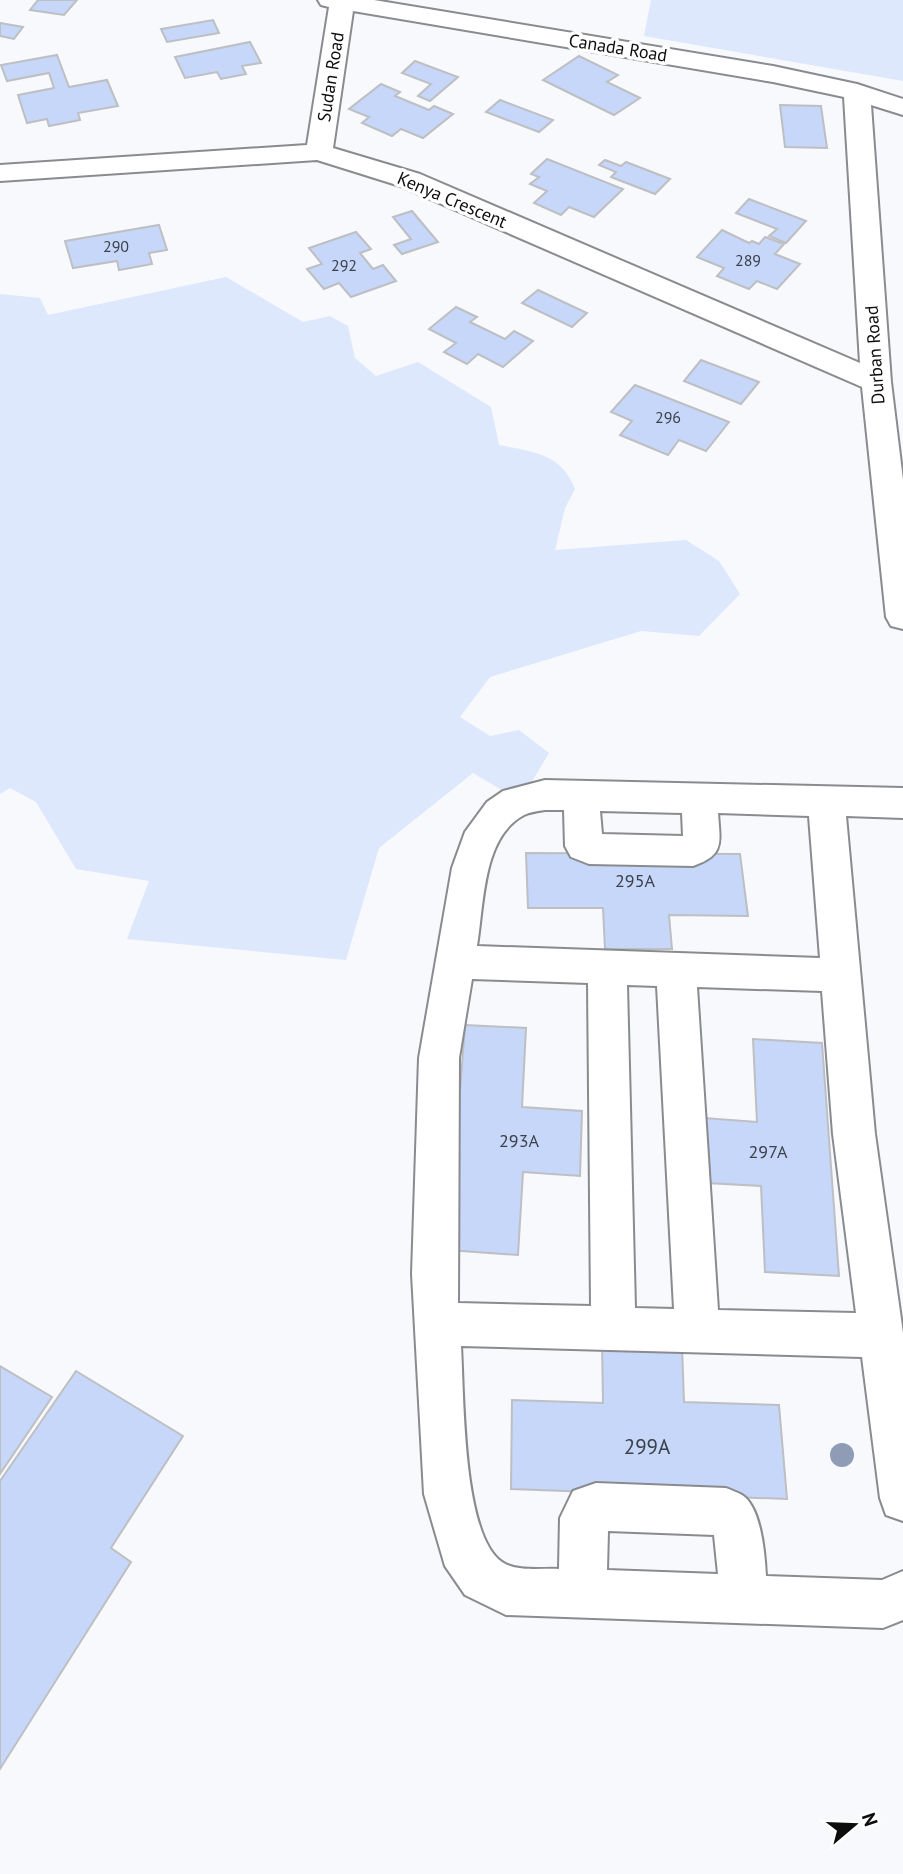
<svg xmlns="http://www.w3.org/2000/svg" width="903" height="1874" viewBox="0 0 903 1874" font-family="'PT Sans',sans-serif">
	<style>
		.green { fill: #dde8fc }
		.building { fill: #c6d7f9; stroke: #bdbfc2; stroke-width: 2 }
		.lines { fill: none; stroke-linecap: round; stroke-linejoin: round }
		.minor-casing { stroke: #8a8b8e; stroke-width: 4 }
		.minor { fill: #fff; fill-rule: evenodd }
		.tree { fill: #909cb6 }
		.labels { text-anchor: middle; stroke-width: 7; stroke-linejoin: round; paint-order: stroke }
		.far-number-label { font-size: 16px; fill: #3b4049 }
		.far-street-label { font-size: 18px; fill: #0d0d0e; stroke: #fff }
		.number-label { font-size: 18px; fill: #3b4049 }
		.near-number-label { font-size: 21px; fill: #3b4049 }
	</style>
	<rect width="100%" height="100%" fill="#f7f9fc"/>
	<g class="green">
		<polygon points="651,0 903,0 903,81 644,36"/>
		<path d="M226,277L303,322L330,316L348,326L355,358L376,376L418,362L491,407L499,445C533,452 561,453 575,489L565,508L555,550L686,540L719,561L740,594L699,636L641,631L490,677L460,717L490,736L519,730L549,753L528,788L505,792L473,773L379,848L346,960L127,939L149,881L76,869L36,802L10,788L0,794V294L40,298L48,315Z"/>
	</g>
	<g class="building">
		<polygon points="38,0 37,0 77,0 64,15 30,10"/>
		<polygon points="213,20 219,33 167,42 161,29"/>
		<polygon points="0,23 23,27 14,39 0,36"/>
		<polygon points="250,42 261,63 242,66 246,74 221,79 217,72 185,78 175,57"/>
		<polygon points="57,55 69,87 107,80 118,106 78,113 80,120 49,126 47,119 27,123 18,95 54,88 49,73 7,81 1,65"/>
		<polygon points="579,56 618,75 607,82 640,98 614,115 543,80"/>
		<polygon points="415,61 458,77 430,101 418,96 431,84 402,73"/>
		<polygon points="381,84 400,92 395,96 429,110 434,106 453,114 423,138 401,129 392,136 362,123 369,117 349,109"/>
		<polygon points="500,100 553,120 539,132 486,112"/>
		<polygon points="780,105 821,106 827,148 785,147"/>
		<polygon points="547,159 623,189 594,217 569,207 561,215 534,203 547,191 530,184 539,177 531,174"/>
		<polygon points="605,160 621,166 626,162 670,179 655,194 611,177 616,172 599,165"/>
		<polygon points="749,199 806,221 786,243 769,236 777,229 736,213"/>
		<polygon points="412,211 438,242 402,254 394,245 411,239 393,217"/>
		<polygon points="159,225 167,250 149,253 152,264 119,270 117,261 73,268 65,241"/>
		<polygon points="722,230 749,243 752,241 759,244 765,237 784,244 775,254 800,264 777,289 757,281 749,289 717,276 724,268 697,257"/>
		<polygon points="356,232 371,249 360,253 373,269 383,265 396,281 351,297 339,283 324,289 307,269 322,264 309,248"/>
		<polygon points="538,290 587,313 572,327 522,303"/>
		<polygon points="456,307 477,317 470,322 505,339 514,331 533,341 503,367 478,354 467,364 444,352 456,343 429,329"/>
		<polygon points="701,360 759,382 741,404 684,381"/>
		<polygon points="635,385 729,422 706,451 679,440 668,455 620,435 632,421 611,412"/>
		<polygon points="526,853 740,854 748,916 669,915 672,949 605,949 603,908 528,908"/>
		<polygon points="465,1025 526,1028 522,1107 582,1111 580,1176 523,1172 518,1255 448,1250"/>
		<polygon points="753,1039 822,1043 839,1276 765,1272 761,1186 707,1183 705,1118 757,1122"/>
		<polygon points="602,1344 682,1347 684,1402 779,1405 787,1499 511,1489 512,1400 603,1403"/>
		<polygon points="0,1366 52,1397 0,1474"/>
		<polygon points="76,1371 183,1436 111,1548 131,1562 0,1769 0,1481"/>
	</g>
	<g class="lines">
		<g class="minor-casing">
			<g id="minor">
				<path d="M318,0H374L773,66L857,84L903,99V115L871,105L891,382L903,480V629L891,626L886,617L862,387L400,186L317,160L0,181V165L307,145L329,7L321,5ZM353,11L773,82L844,97L860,363L420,174L333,148Z"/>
				<path d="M545,780L903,788V818L846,816L875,1134L903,1333V1521L886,1515L880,1498L862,1357L461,1346C464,1394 462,1535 502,1562C516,1572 542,1568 559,1569L560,1518L573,1491L596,1483L726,1488C731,1490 737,1492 742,1495C761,1507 765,1555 766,1576L882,1580L903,1571V1620L883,1628L506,1615L465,1595L445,1566L424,1494L412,1274L419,1058L452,868L465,832L487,802L503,791ZM545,810H564L565,846L571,857L589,864L693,866C725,855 720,843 718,813L809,816L820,958L477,946C484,905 482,837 524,815C530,812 538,811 545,810ZM600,811L682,813L683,836L602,834ZM472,979L588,983L591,1306L458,1303L459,1058ZM627,985L657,986L674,1309L635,1308ZM697,987L822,991L833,1134L856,1313L718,1310ZM608,1531L714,1535L718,1574L607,1570Z"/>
			</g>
		</g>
		<use href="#minor" class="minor"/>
	</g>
	<circle class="tree" cx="842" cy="1455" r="12"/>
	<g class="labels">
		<g class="far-number-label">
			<text x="116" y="252">290</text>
			<text x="748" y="266">289</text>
			<text x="344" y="271">292</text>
			<text x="668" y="423">296</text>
		</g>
		<g class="far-street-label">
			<text transform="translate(618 48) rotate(9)" y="6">Canada Road</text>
			<text transform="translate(331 77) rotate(-81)" y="6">Sudan Road</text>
			<text transform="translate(452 200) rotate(23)" y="6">Kenya Crescent</text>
			<text transform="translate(875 355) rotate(-94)" y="6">Durban Road</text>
		</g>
		<g class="number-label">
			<text x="635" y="887">295A</text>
			<text x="519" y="1147">293A</text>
			<text x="768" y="1158">297A</text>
		</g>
		<g class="near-number-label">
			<text x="647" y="1454">299A</text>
		</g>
	</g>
	<g transform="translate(854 1825) rotate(71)" stroke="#ffffff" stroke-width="5" paint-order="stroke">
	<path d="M0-5L12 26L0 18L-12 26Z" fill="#0d0d0e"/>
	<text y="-10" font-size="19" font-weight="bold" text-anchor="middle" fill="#0d0d0e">N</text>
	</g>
</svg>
